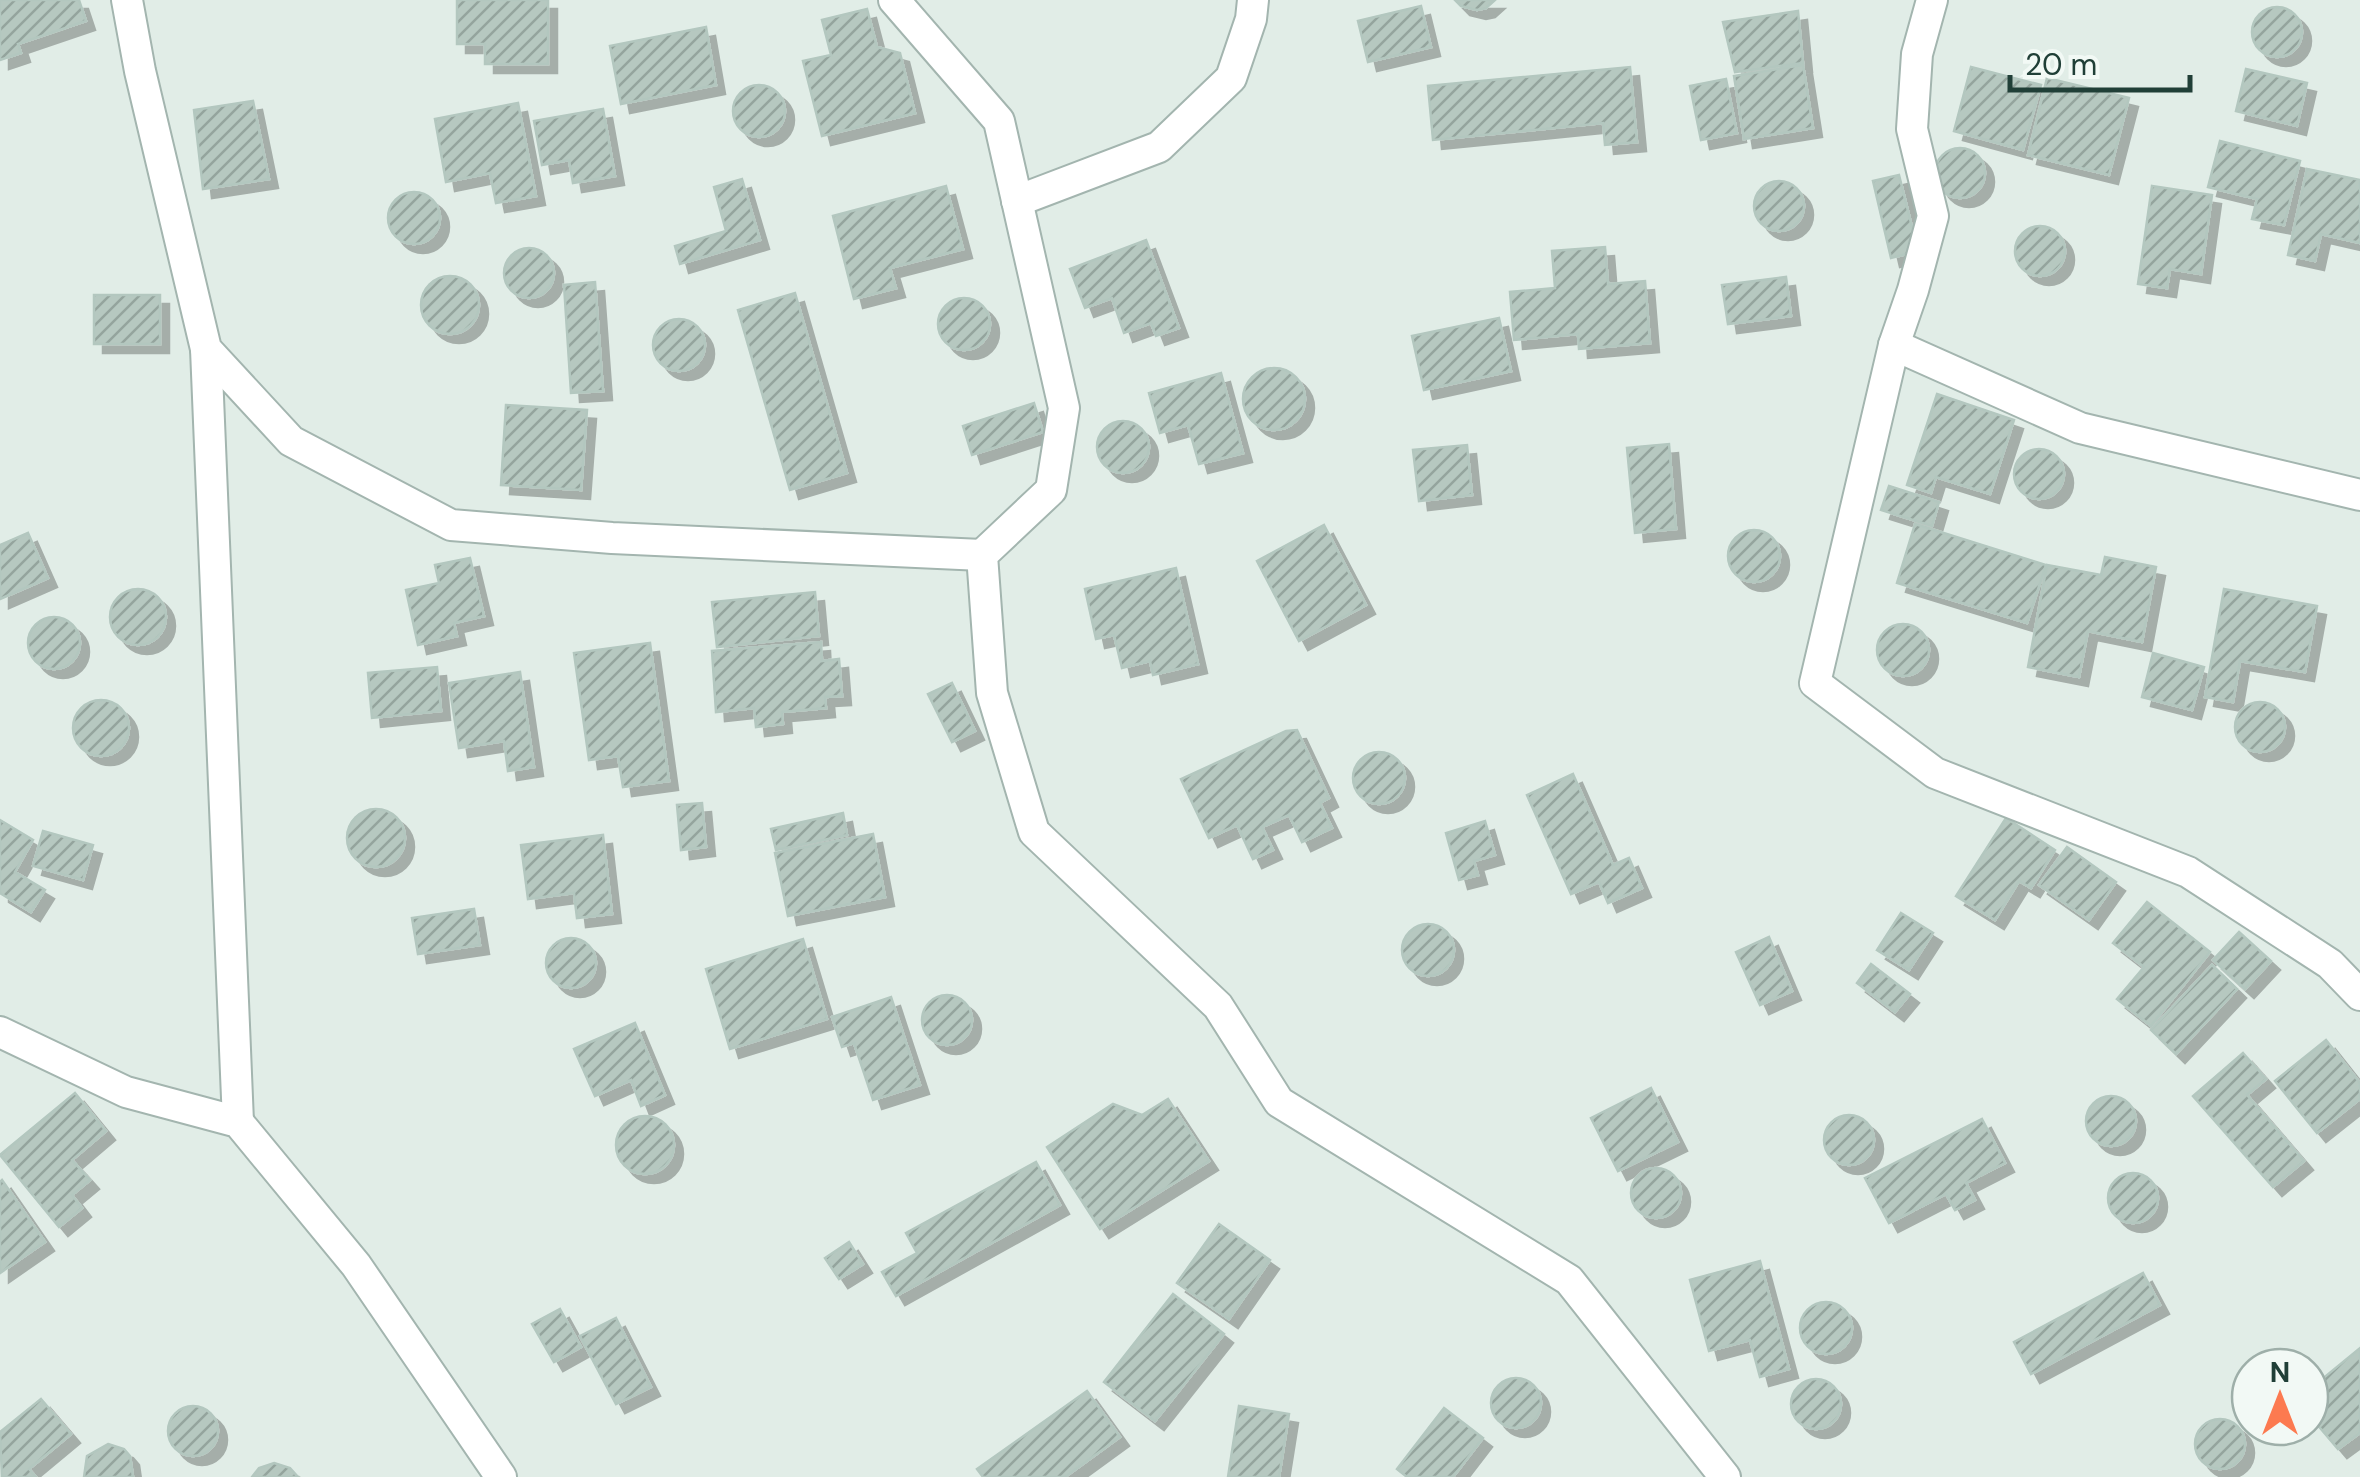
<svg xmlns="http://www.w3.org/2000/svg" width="2360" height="1477" viewBox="0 0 2360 1477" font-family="'DM Sans',sans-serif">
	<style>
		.building { fill: url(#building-hatch); stroke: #b3c7bf; stroke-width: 2.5; filter: url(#shadow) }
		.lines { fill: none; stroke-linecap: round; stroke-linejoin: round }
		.street-casing { stroke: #a3b5af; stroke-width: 34 }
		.street { stroke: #fff; stroke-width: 30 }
	</style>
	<defs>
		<pattern id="building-hatch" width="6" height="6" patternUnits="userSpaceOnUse" patternTransform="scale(2.5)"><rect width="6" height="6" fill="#b6c8c0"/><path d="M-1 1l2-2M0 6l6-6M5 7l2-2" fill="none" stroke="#94a49d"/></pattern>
		<filter id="shadow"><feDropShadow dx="9" dy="9" stdDeviation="0" flood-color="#0004"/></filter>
	</defs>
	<rect width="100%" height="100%" fill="#e1ede7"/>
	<g class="building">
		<polygon points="0,0 79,0 86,21 18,44 21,53 0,60"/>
		<polygon points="457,0 548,0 548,64 485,64 485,44 457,44"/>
		<polygon points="1455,0 1495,0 1486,8 1477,10 1461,6"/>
		<polygon points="1421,6 1431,47 1368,62 1358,21"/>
		<circle cx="2277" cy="32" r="25"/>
		<polygon points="867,9 877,47 900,53 915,113 822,136 803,61 831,55 822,20"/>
		<polygon points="1798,11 1803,63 1735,72 1723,22"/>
		<polygon points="706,27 716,85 621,104 610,46"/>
		<polygon points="1803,65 1813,128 1744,139 1734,76"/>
		<polygon points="1630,67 1637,142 1605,145 1603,123 1433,140 1428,86"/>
		<polygon points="1971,67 2041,85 2023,150 1954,131"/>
		<polygon points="2246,69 2307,83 2297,126 2236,111"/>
		<polygon points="2047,78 2129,98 2109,175 2028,155"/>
		<polygon points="1726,79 1737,133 1701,140 1690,86"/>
		<circle cx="759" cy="111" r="26"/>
		<polygon points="253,101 269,179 203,189 194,110"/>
		<polygon points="518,103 536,196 496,203 490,173 446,182 435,119"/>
		<polygon points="603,109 615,176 573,183 569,160 542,165 534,121"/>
		<polygon points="2220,141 2300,161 2284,225 2252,219 2257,199 2208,187"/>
		<circle cx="1960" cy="173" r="25"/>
		<polygon points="2307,169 2360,180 2360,243 2321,234 2315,261 2288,255"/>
		<polygon points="1899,175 1918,251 1891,258 1873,181"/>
		<polygon points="742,179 760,240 680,264 675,246 726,231 714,187"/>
		<circle cx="1779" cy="206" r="25"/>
		<polygon points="946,186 963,249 890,268 896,288 854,299 833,216"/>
		<polygon points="2152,186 2212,195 2201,274 2170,269 2167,288 2138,284"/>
		<circle cx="414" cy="218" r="26"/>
		<circle cx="2040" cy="251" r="25"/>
		<polygon points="1146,240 1179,328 1156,336 1151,323 1124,333 1112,298 1085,308 1070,269"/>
		<polygon points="1605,247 1608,284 1645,281 1650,343 1579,349 1578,334 1514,340 1510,292 1555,288 1552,251"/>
		<circle cx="529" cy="273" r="25"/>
		<circle cx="450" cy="305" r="29"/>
		<polygon points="1786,277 1791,316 1728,324 1722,285"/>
		<polygon points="595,282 603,391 571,393 564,285"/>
		<polygon points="795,293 847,473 790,490 738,310"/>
		<rect x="94" y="295" width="66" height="49"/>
		<circle cx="964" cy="324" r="26"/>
		<polygon points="1499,318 1511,371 1424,390 1412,336"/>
		<circle cx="679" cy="345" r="26"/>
		<circle cx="1274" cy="399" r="31"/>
		<polygon points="1221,373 1243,453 1199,464 1188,425 1160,433 1149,393"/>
		<polygon points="1937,394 2014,420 1990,494 1936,477 1931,493 1907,485"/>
		<polygon points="1034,403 1043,432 972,455 963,426"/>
		<polygon points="506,405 587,410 581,490 501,485"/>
		<circle cx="1123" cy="447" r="26"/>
		<polygon points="1669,444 1676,529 1635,533 1627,448"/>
		<polygon points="1467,445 1472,495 1419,501 1413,450"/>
		<circle cx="2039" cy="474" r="25"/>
		<polygon points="1889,486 1939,502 1932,526 1881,510"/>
		<polygon points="1915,524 2046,565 2027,623 1897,583"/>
		<polygon points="1324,525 1366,605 1299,641 1257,561"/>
		<circle cx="1754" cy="556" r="26"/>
		<polygon points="28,533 48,578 0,599 0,545"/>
		<polygon points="2105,557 2156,567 2142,642 2088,631 2079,677 2028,667 2047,565 2101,575"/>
		<polygon points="470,558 484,616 454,623 457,636 418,645 406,590 439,583 435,565"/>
		<polygon points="1176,568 1198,664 1153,675 1150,661 1122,668 1114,635 1096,639 1085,589"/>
		<circle cx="138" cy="617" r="28"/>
		<polygon points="2224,589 2317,606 2305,672 2240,661 2233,702 2205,697"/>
		<polygon points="815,592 819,636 717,647 712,602"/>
		<circle cx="54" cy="643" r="26"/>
		<circle cx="1903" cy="650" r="26"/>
		<polygon points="821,642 822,661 839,659 842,696 825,697 826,708 782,712 783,724 756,727 754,708 716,712 712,651"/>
		<polygon points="650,643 669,781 623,787 618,756 589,760 574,653"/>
		<polygon points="2153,653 2204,667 2192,710 2142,697"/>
		<polygon points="437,667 441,711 372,718 368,673"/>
		<polygon points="520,672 534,767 508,771 504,741 459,748 449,683"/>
		<polygon points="952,683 975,731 952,742 928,694"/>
		<circle cx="101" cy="728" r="28"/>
		<circle cx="2260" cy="727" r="25"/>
		<polygon points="1297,730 1329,798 1320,803 1332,828 1302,842 1289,815 1262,827 1273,850 1253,859 1237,825 1209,838 1181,779 1286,731"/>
		<circle cx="1379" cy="778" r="26"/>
		<polygon points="1573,774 1613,865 1629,858 1642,888 1608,903 1599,882 1571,894 1527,795"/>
		<polygon points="702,803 706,847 681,850 677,805"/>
		<circle cx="376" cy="838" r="29"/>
		<polygon points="843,813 847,835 776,850 771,829"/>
		<polygon points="2006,818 2055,850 2031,888 2019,881 1995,920 1956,896"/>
		<polygon points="0,820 33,840 15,872 45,890 31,912 0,893"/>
		<polygon points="1485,821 1495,855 1474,861 1478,875 1459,880 1446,833"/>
		<polygon points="43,831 93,845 83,880 33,866"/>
		<polygon points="873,834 885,897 788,916 775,853"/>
		<polygon points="603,835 612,914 577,918 574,893 528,899 521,845"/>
		<polygon points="2067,847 2116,882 2089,920 2039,885"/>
		<polygon points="2147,902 2210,952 2151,1026 2117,999 2144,967 2113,943"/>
		<polygon points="474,909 480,945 418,954 412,918"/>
		<polygon points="1901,913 1933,933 1909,970 1877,950"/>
		<circle cx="1428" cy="950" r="26"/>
		<polygon points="2239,932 2271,961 2245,989 2213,960"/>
		<polygon points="1769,937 1792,991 1760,1005 1736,952"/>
		<circle cx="571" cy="963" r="25"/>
		<polygon points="803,939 827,1019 730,1049 706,969"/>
		<polygon points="1871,964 1910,994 1895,1012 1857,983"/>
		<polygon points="2212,965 2237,989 2176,1054 2151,1030"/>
		<circle cx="947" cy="1020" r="25"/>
		<polygon points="891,997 920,1085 873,1100 854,1043 842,1047 832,1017"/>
		<polygon points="635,1023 665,1095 641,1106 631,1080 595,1096 574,1049"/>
		<polygon points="2326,1040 2360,1083 2360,1099 2317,1133 2275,1081"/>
		<polygon points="2243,1053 2266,1079 2247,1095 2304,1161 2273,1187 2193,1096"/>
		<polygon points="1651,1088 1678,1142 1618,1171 1591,1118"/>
		<polygon points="75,1093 106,1131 72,1160 90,1180 72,1195 82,1208 59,1227 0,1155"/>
		<circle cx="2111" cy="1121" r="25"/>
		<polygon points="1168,1099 1209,1161 1100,1229 1047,1147 1113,1104 1142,1115"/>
		<circle cx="1849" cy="1140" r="25"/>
		<circle cx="645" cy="1145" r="29"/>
		<polygon points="1982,1119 2005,1163 1966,1183 1975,1200 1955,1210 1946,1194 1889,1223 1865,1178"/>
		<polygon points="1036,1162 1060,1205 896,1296 882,1272 917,1253 906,1233"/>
		<circle cx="1656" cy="1193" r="25"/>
		<circle cx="2133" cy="1198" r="25"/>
		<polygon points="2,1180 45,1242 0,1273 0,1182"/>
		<polygon points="1219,1224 1270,1260 1229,1319 1177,1283"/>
		<polygon points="849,1242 863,1264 839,1279 825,1258"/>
		<polygon points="1760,1261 1789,1369 1760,1377 1750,1340 1709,1351 1690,1280"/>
		<polygon points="2143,1273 2160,1305 2031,1374 2014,1342"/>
		<polygon points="1173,1294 1224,1334 1155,1421 1104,1382"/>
		<circle cx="1826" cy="1328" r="26"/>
		<polygon points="560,1309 581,1347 554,1362 532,1324"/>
		<polygon points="616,1318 651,1387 616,1404 580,1336"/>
		<polygon points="2360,1348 2360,1433 2338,1449 2310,1416 2310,1389"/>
		<circle cx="1516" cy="1403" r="25"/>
		<circle cx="1816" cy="1404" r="25"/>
		<polygon points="1087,1391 1120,1437 1065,1477 983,1477 977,1469"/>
		<polygon points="41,1399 71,1434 29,1469 36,1477 2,1477 0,1432"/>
		<circle cx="193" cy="1431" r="25"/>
		<polygon points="1239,1406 1289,1414 1279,1477 1228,1477"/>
		<polygon points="1444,1408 1483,1438 1453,1477 1407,1477 1397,1469"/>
		<circle cx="2220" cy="1444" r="25"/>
		<polygon points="108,1444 124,1449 130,1456 133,1477 84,1477 87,1456"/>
		<polygon points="274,1463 290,1468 298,1477 252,1477 259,1468"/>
	</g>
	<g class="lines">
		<g class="street-casing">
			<g id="street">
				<polyline points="127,0 140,71 206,349 291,441 451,525 612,538 982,555"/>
				<polyline points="894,0 999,121 1064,408 1051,490 982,555 992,693 1034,832 1218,1006 1279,1102 1569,1280 1725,1477"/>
				<polyline points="1932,0 1917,54 1912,129 1933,216 1913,290 1894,345 1815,683 1935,773 2188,872 2330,964 2360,995"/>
				<polyline points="1017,201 1159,147 1231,78 1251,19 1253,0"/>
				<polyline points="1894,345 2080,428 2360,495"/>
				<polyline points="206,349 238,1122"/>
				<polyline points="0,1032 126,1092 238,1122 356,1265 501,1477"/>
			</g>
		</g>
		<use href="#street" class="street"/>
	</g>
	<g transform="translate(2280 1397)"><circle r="48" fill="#f2f9f5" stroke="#9eafa9" stroke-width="2.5"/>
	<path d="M0-8L18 38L0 25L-18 38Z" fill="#fc7a50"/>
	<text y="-15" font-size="28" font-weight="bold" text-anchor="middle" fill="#203f37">N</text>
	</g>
	<path d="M2010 75v15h180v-15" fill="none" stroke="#203f37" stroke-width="5"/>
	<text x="2025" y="75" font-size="30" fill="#203f37" stroke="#f2f9f5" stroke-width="8" paint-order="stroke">20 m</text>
</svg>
